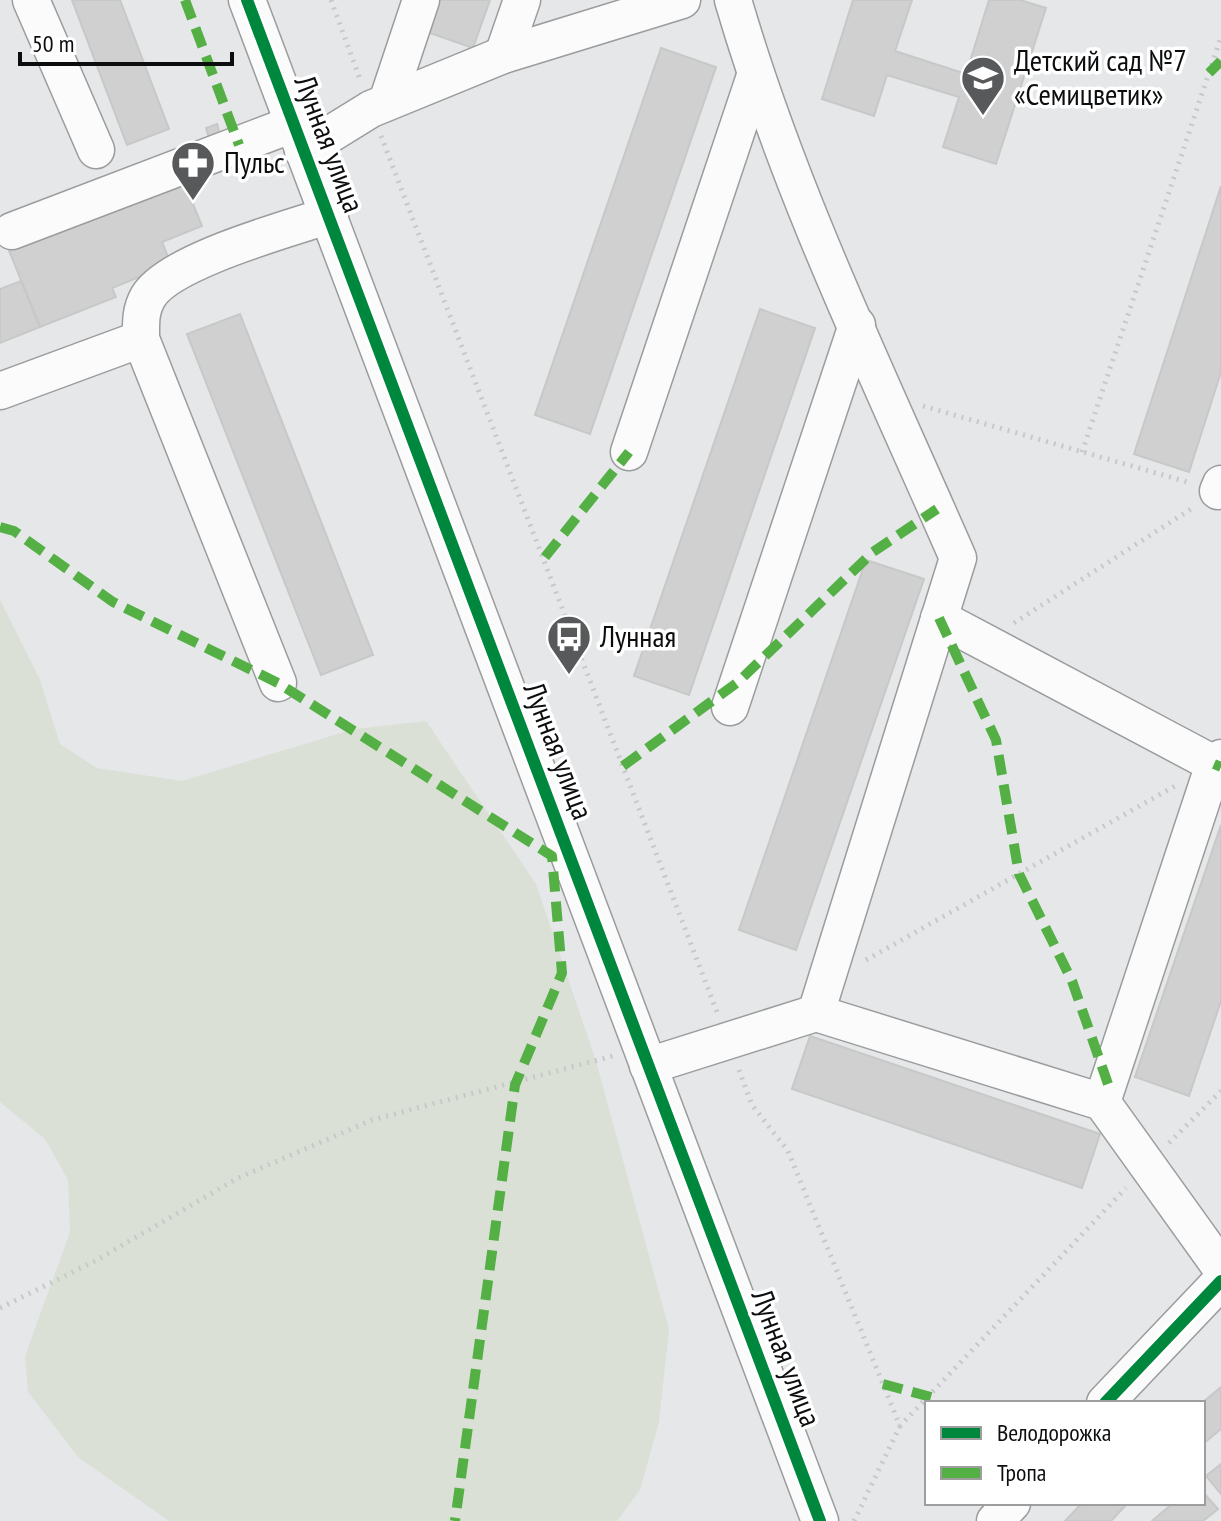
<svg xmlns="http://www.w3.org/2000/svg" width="1221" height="1521" viewBox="0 0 1221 1521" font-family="'PT Sans Narrow',sans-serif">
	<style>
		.green { fill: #dbe0d6 }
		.building { fill: #d0d0d0; stroke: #c7c8c8; stroke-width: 2 }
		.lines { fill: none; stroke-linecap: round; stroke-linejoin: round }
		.minor-casing { stroke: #9a9c9d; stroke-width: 39 }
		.path { stroke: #c7c8c9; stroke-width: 5; stroke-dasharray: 2 6; stroke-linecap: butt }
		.minor { stroke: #fbfbfc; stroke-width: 36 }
		.quiet { stroke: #54b044; stroke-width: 10; stroke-dasharray: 20 10; stroke-linecap: butt }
		.cycleway-casing { stroke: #fff; stroke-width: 17 }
		.cycleway { stroke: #00873e; stroke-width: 12 }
		.labels { text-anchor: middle; stroke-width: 7; stroke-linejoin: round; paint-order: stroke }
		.poi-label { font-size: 30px; fill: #0c0d0f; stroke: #fff; text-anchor: start }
		.street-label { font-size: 30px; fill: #0c0d0f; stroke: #fff }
	</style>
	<rect width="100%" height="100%" fill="#e5e7e9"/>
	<polygon class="green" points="0,600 40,680 60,744 97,768 182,781 354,729 426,721 536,884 596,1061 669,1329 659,1422 640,1490 617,1521 169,1521 78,1457 28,1392 25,1356 70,1232 68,1180 45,1139 0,1102"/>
	<g class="building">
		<polygon points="72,0 120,0 169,129 127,145"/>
		<polygon points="428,0 490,0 473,48 418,29"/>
		<polygon points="853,0 912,0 895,51 966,74 989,0 1020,0 1046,8 996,164 943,147 959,97 887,75 874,116 822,99"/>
		<polygon points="661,48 716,67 590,434 535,415"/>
		<polygon points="217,124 220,135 209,138 206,128"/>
		<polygon points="182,177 202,226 162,242 171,264 112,288 116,297 40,327 8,248"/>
		<polygon points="1221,186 1221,372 1189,472 1134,454"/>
		<polygon points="21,281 40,327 0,343 0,289"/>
		<polygon points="760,309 815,328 689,695 634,676"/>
		<polygon points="240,314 373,655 321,675 187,334"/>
		<polygon points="866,560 924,579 796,950 739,930"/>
		<polygon points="1221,825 1221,1001 1189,1096 1135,1077"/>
		<polygon points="810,1036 1100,1134 1082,1188 792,1089"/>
		<polygon points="1221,1387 1221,1429 1203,1444 1202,1403"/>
		<polygon points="1221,1464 1221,1494 1206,1476"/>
		<polygon points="1203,1492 1218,1509 1203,1521 1152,1521 1173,1503 1203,1503"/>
		<polygon points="1082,1503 1128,1503 1111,1521 1065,1521"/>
	</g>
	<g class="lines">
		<g class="minor-casing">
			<g id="minor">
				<polyline points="31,0 96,150"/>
				<polyline points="247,0 820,1521"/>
				<polyline points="503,55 522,0"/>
				<polyline points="387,102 421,0"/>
				<polyline points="303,151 371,109 503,55 682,0"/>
				<polyline points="12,231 293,124"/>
				<polyline points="0,391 141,339"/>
				<polyline points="629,452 755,76"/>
				<polyline points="1218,491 1221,484"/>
				<polyline points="939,618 1214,764"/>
				<path d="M278,683L141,339C141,323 140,311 148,297C169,261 288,229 330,215"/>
				<polyline points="730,707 857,325"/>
				<polyline points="816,1013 1102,1102 1221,1268"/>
				<path d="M648,1066L816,1013L958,558C878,375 789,192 733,0"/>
				<polyline points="1102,1102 1214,764 1221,758"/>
				<polyline points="1105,1403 1221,1281"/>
				<polyline points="995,1521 1012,1503"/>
			</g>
		</g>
		<g class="path">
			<polyline points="331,0 361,82"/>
			<polyline points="381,136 717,1012"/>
			<polyline points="923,406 1191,483"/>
			<polyline points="1082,452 1221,37"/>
			<polyline points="1014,623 1194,507"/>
			<polyline points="866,960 1175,786"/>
			<polyline points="739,1070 752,1105 788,1151 900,1426 1126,1188"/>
			<polyline points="1169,1143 1221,1091"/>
			<polyline points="0,1308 95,1261 238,1178 372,1120 613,1056"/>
			<polyline points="854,1521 900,1426"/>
		</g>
		<use href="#minor" class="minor"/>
		<g class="quiet">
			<polyline points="185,0 239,145"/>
			<polyline points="1209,73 1221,61"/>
			<polyline points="0,527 14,531 113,602 278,683 552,856 562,973 515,1085 455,1521"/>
			<polyline points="545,557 629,452"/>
			<polyline points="939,618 996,740 1019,874 1072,981 1108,1084"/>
			<polyline points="1214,764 1221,767"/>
			<polyline points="623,766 738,682 873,552 937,509"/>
			<polyline points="883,1384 931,1397"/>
		</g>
		<g class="cycleway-casing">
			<g id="cycleway">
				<polyline points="247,0 820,1521"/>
				<polyline points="1105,1403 1221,1281"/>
			</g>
		</g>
		<use href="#cycleway" class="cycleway"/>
	</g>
	<defs>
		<g id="school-pin" transform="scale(2.3)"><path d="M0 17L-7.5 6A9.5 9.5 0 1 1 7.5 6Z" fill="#58595b" stroke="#fff"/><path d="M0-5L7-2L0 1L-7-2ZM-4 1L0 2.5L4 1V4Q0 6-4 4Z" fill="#fff"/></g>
		<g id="pharmacy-pin" transform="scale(2.3)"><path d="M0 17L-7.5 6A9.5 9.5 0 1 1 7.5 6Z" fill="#58595b" stroke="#fff"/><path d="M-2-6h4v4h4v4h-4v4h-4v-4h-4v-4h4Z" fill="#fff"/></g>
		<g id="bus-pin" transform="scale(2.3)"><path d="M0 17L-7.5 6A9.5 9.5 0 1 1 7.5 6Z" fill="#58595b" stroke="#fff"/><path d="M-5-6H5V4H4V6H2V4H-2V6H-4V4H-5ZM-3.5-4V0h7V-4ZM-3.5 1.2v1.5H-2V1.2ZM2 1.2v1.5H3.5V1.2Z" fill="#fff"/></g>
	</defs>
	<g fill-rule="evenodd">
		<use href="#school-pin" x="983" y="78"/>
		<use href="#pharmacy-pin" x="193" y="163"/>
		<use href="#bus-pin" x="569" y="637"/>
	</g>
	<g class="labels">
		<g class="poi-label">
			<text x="1014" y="71">Детский сад №7<tspan x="1014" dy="34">«Семицветик»</tspan></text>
			<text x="224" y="173">Пульс</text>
			<text x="600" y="647">Лунная</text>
		</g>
		<g class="street-label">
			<text transform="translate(329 144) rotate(69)" y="10">Лунная улица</text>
			<text transform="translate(558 751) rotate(69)" y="10">Лунная улица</text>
			<text transform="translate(786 1358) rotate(69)" y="10">Лунная улица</text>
		</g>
	</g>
	<rect x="925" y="1401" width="280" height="104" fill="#ffffff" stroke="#9e9e9f" stroke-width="2"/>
	<rect x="941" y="1427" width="40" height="12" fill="#00873e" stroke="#9e9e9f" stroke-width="2"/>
	<text x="997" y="1441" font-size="24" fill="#0c0d0f">Велодорожка</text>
	<rect x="941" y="1467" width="40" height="12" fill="#54b044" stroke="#9e9e9f" stroke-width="2"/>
	<text x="997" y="1481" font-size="24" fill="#0c0d0f">Тропа</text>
	<path d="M20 52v12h212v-12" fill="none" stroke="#0c0d0f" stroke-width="4"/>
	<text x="32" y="52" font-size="24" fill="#0c0d0f" stroke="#ffffff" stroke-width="6" paint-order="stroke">50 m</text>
</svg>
